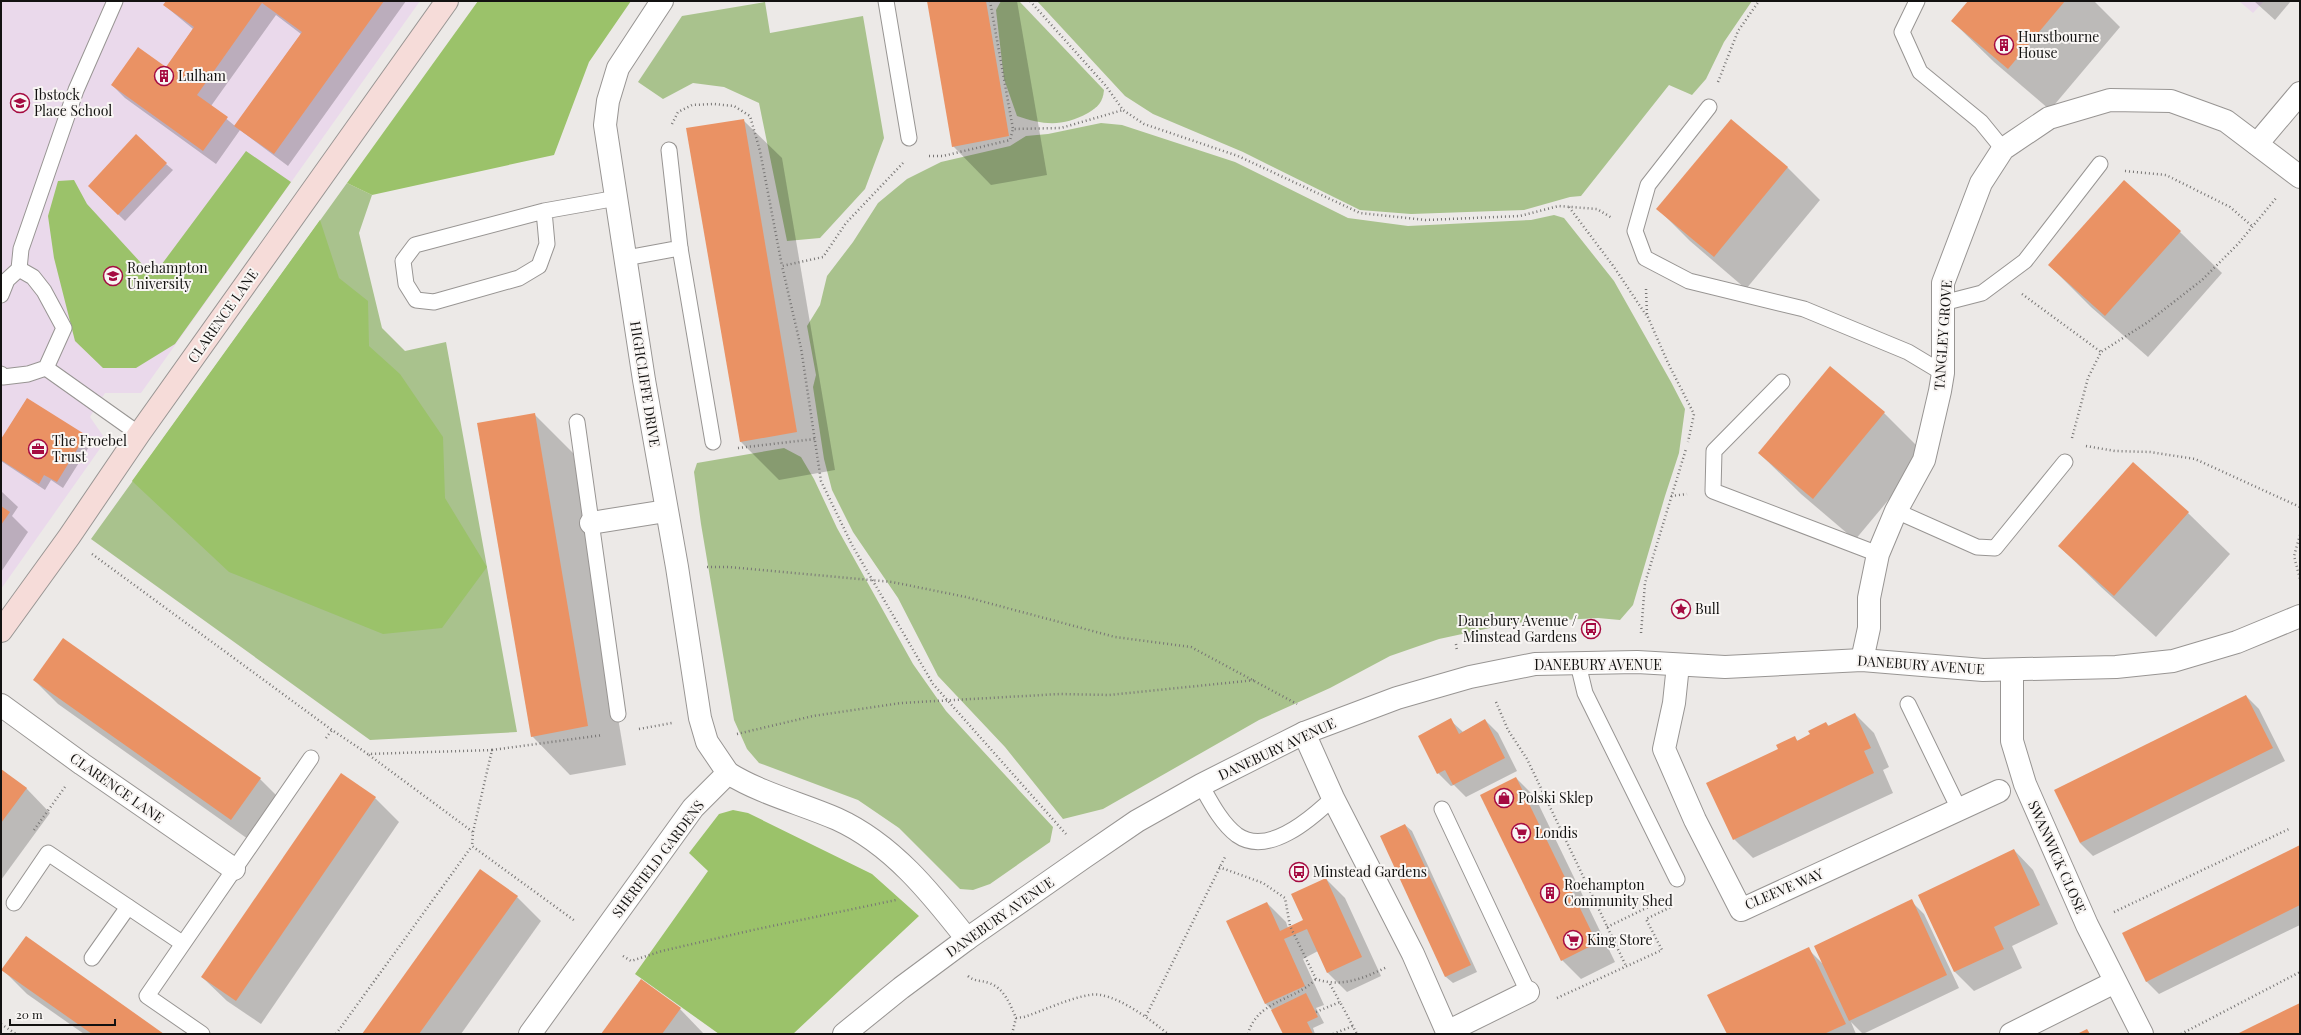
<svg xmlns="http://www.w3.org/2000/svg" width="2301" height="1035" viewBox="0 0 2301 1035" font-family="'Playfair Display',serif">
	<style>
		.education { fill: #ead9eb }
		.green { fill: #a9c28d }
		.forest { fill: #9bc26a }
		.shadow { fill: #0003; fill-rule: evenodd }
		.building { fill: #ea9264 }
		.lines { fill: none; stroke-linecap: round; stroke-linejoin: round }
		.lane-casing { stroke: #989593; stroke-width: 17 }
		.street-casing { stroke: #989593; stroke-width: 24 }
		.secondary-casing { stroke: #989593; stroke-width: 24 }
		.path { stroke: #777574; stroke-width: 2.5; stroke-dasharray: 1 3; stroke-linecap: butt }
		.lane { stroke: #fff; stroke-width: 15 }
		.street { stroke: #fff; stroke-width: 22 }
		.secondary { stroke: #f6dcd9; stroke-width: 22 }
		.labels { text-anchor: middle; stroke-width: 4; stroke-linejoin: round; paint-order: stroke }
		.poi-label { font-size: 14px; fill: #131211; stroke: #f9f6f4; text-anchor: start }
		.street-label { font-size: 14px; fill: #131211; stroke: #f9f6f4 }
	</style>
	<rect width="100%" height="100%" fill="#ece9e7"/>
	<g class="education">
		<polygon points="1,1 420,1 141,393 105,393 97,405 90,417 106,440 1,589"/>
		<polygon points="2239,1 2264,1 2253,13"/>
	</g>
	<g class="green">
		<path d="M1001,1H1019L1104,90C1103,102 1098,107 1088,113C1063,127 1043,125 1017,116L1004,79L996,10Z"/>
		<polygon points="1037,1 1752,1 1724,42 1706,79 1692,95 1669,85 1581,196 1570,197 1524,210 1411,214 1360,210 1243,152 1153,114 1125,96"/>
		<polygon points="765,2 770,33 863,16 884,138 865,189 820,238 787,241 759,103 724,87 693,83 663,99 638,82 682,16"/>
		<polygon points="1101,123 1122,125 1235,162 1348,218 1408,226 1531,220 1554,215 1564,218 1614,281 1671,382 1685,409 1679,453 1665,496 1633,605 1620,620 1598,618 1513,623 1439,639 1390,656 1330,688 1259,720 1103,809 1063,819 1005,747 938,676 898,598 853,532 832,490 824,459 813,387 816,375 807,326 820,305 827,276 853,242 878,203 907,179 941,162 1010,146 1026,136 1048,134"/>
		<polygon points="347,183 372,195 359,233 382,328 405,351 446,342 517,732 370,740 91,539"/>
		<polygon points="784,448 801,457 814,479 837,528 913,664 946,711 1053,827 1050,842 990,884 973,890 960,889 899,828 858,800 759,763 747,749 734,720 701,524 694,472 697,463"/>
	</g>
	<g class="forest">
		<polygon points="478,1 631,1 589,62 554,155 372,195 347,183"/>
		<polygon points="246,151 291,182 175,344 136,368 103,368 75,341 54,258 48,216 58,181 74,180 87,204 153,276"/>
		<polygon points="320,220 339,278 368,301 369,346 400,374 443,437 445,498 487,567 442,628 383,634 229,572 132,481"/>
		<polygon points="733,810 748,813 872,874 919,916 793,1034 719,1034 635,974 708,871 689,853 719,814"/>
	</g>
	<g class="shadow">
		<path d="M167,1H406L288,166L240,130L216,164L125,98L112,85L166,68L193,29L164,5ZM276,15L301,34L235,126L211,106Z"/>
		<polygon points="928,1 1017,1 1047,175 991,185 953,146"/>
		<polygon points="1969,1 2094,1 2120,27 2050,110 1994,62 1952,21"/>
		<polygon points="2254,1 2291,1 2275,20"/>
		<polygon points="743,120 782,158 835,470 779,480 741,442"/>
		<polygon points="1731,121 1788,168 1820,200 1746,289 1690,241 1658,209"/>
		<polygon points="166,164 173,170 125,221 89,186"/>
		<polygon points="2180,232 2222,273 2148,357 2091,307 2049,265"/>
		<polygon points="1830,368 1884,413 1926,455 1855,540 1801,494 1759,453"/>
		<polygon points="27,399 86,436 92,442 63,488 51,480 45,490 1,461 1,441"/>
		<polygon points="534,414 573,453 626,765 570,775 532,736"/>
		<polygon points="1,491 18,507 12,516 28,532 1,572"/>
		<polygon points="2188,513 2230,554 2156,637 2101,587 2059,546"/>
		<polygon points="34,680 260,779 284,803 255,844 58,704"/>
		<polygon points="2246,696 2259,709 2285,761 2093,856 2080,843"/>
		<polygon points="1855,714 1874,733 1889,767 1883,770 1893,793 1753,858 1734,839 1780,749 1795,738 1798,741 1811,735 1826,723 1829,726"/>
		<polygon points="1450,720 1463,732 1485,720 1498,733 1517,771 1466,797 1454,785 1451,786 1438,773"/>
		<polygon points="1,770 26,788 50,813 1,880"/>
		<polygon points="1516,778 1535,797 1615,962 1581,979 1562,960"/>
		<polygon points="375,798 399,822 261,1024 227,1001 202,977"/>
		<polygon points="1405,825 1412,831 1477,972 1453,983 1446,977 1381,836"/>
		<polygon points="2300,846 2300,925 2159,994 2146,981"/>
		<polygon points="2014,850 2033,870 2058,924 2012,946 2022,968 1974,991 1955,972 1919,896"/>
		<polygon points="1326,879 1345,898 1381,976 1347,992 1328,973 1318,951 1303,959 1324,1005 1316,1008 1324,1023 1313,1028 1315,1034 1285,1034 1273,1011 1265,1003 1267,903 1286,922 1288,928 1305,920"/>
		<polygon points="517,897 541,921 461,1034 363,1034"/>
		<polygon points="1911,901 1924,914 1959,988 1863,1034 1851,1022 1856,1034 1728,1034 1808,949 1822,963"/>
		<polygon points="3,970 162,1034 84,1034 27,994"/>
		<polygon points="680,1009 704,1034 603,1034"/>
	</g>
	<g class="building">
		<polygon points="166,1 384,1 274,154 234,126 302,32 262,3 197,95 228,117 203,151 111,85 138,47 166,67 194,27 163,5"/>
		<polygon points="927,1 986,1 1009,136 952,147"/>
		<polygon points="1968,1 2065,1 2008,69 1951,21"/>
		<polygon points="744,119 797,432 740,442 686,128"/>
		<polygon points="1731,119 1788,167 1714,257 1656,209"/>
		<polygon points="136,134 167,163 118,215 88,186"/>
		<polygon points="2124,180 2181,231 2105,316 2048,265"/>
		<polygon points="1830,366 1885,412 1813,499 1758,453"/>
		<polygon points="27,398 86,435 57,482 44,475 39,484 1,460 1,439"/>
		<polygon points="535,413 588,726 531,737 477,423"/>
		<polygon points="2133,462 2189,512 2114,596 2058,546"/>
		<polygon points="1,506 10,512 1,525"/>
		<polygon points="63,638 261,778 231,820 33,680"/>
		<polygon points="2246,695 2273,748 2080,843 2054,790"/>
		<polygon points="1855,713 1871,748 1864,751 1874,773 1733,840 1706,783 1778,749 1776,745 1795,736 1797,741 1810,734 1808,731 1826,722 1828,726"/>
		<polygon points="1451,718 1459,734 1485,719 1505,758 1453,785 1445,770 1437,774 1418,736"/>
		<polygon points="1,769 27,788 1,823"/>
		<polygon points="341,773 376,797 236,1001 201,977"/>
		<polygon points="1516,777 1597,943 1561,961 1480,795"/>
		<polygon points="1405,824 1471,965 1445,977 1380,836"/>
		<polygon points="2300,845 2300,905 2146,982 2122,933"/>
		<polygon points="2014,849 2040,905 1994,927 2004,949 1954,972 1918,895"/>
		<polygon points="480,869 518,896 419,1034 362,1034"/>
		<polygon points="1326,878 1362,957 1327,973 1307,929 1284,939 1305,986 1265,1004 1226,921 1267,902 1280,931 1303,920 1291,894"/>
		<polygon points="1912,899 1947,975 1849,1021 1814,946"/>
		<polygon points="26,936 164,1034 92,1034 1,970"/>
		<polygon points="1809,947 1846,1024 1824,1034 1727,1034 1707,995"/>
		<polygon points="641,979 681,1008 662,1034 601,1034"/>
		<polygon points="1306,993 1318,1017 1307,1022 1313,1034 1283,1034 1271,1010"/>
		<polygon points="2300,1003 2300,1034 2237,1034 2253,1026"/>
		<polygon points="2087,1029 2090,1034 2077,1034"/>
	</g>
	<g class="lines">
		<g class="lane-casing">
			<g id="lane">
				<polyline points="886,1 909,138"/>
				<polyline points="1917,1 1902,32 1920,72 1981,122 2003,149"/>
				<polyline points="1709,107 1648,185 1635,231 1645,258 1689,281 1804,309 1908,352 1943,373"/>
				<polyline points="544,211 547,244 539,266 519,278 434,302 416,300 406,284 403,261 415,245 544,211 617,198"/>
				<polyline points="680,248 713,442"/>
				<polyline points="626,258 680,248 669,150"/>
				<polyline points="1,295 7,280 19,269 21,249 76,90 115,1"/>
				<polyline points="1943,303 1982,293 2025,261 2100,164"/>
				<polyline points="46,368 139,434"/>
				<polyline points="1,374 3,377 28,374 46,368 64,328 44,291 33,277 19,269"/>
				<polyline points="1782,382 1714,451 1713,491 1878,554"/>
				<polyline points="577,422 618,714"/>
				<polyline points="1896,511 1977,547 1995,548 2065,462"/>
				<polyline points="1578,664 1585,693 1677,879"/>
				<polyline points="1908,704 1959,809"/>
				<path d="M1201,785C1210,801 1221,823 1237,835C1268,857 1311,819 1333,798"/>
				<polyline points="1442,809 1528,992"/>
				<polyline points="14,903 48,853 182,943"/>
				<polyline points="92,958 128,907"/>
				<polyline points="202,1034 147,996 311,758"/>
			</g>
		</g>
		<g class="street-casing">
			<g id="street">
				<polyline points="662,1 618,68 608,101 605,125 644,380 677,567 700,718 707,742 728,773"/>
				<polyline points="2257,144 2300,93"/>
				<polyline points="591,523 666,511"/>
				<polyline points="1862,660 1869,628 1869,598 1878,554 1896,511 1924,460 1940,391 1943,373 1943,283 1981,183 2003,149 2049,118 2110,100 2171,101 2226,121 2300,177"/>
				<polyline points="1678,665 1674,703 1664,749 1695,820 1741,910 1999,791"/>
				<polyline points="2012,670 2012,741 2025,784 2087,925 2142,1034"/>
				<polyline points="1,705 82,764 234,869"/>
				<polyline points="1304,733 1333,798 1413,954 1448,1034"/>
				<polyline points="1447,1032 1528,992"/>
				<path d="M530,1034L693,808L728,773C762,794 800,803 837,819C892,844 931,893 967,939"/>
				<polyline points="844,1034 901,988 967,939 1083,858 1137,821 1201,785 1304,733 1397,698 1470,677 1535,664 1637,662 1725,667 1862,660 1983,670 2116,667 2173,661 2237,642 2300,616"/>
				<polyline points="2011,1034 2115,982"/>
			</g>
		</g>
		<g class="secondary-casing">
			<polyline id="secondary" points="1,631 69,537 139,434 447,1"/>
		</g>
		<g class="path">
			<polyline points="990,1 1013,129"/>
			<polyline points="1030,1 1106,86 1123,110 1144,124 1238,156 1360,213 1426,220 1520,216 1559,206 1597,209 1612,218"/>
			<polyline points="1718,82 1738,31 1759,1"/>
			<polyline points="672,124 678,112 692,105 714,104 734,106 750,116 760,151 782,266"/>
			<polyline points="929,156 943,156 1010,140 1013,129 1061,128 1123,110"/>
			<polyline points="903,163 846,223 823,257 782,266 801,348 821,481 852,545 933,684 1066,834"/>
			<polyline points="2125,171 2166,175 2230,207 2253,227"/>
			<polyline points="1569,207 1614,267 1646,315"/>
			<polyline points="1646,289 1647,315 1668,363 1694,414 1688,442"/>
			<polyline points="2022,294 2101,352"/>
			<polyline points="2072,438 2088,378 2101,352 2148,322 2202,280 2238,244 2277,197"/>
			<polyline points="2086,446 2115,451 2150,452 2195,459 2300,507"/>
			<polyline points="738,448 815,439"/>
			<polyline points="1671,496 1687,494"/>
			<polyline points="2300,535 2294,556 2300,579"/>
			<polyline points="92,554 332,730 368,754 492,750 473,832 472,846 575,921"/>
			<polyline points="707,567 729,567 892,582 966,597 1115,637 1191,647 1297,704"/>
			<polyline points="1641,633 1645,583 1686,449"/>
			<polyline points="1456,644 1457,651"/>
			<polyline points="1496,702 1508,730 1527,759 1626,966"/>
			<polyline points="639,729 672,723"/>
			<polyline points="737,734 813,716 901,703 1060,694 1109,695 1256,680"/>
			<polyline points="326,738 332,730"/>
			<polyline points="492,750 603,735"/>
			<polyline points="369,755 473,832"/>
			<polyline points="34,830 65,787"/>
			<path d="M1219,867L1263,883L1285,898L1290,926L1316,979C1342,988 1364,978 1387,967"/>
			<polyline points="2114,912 2289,829"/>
			<polyline points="1607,927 1663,900"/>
			<polyline points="623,956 631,961 662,951 753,930 896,900"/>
			<path d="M968,976C975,982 981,980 989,983C1004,988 1010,1004 1016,1018L1024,1017C1045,1010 1067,999 1089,995C1112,990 1151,1020 1168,1034"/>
			<polyline points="1330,984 1340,1002"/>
			<polyline points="1557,998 1662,950 1646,919 1675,905"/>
			<polyline points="1316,1012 1340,1002 1357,1034"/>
			<polyline points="1146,1016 1225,857"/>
			<polyline points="1,1024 16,1034"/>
			<polyline points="336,1034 472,846"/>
			<polyline points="1012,1034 1016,1018"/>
			<path d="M1248,1034C1257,1000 1295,1001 1316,979"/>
			<polyline points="1333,1034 1353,1026"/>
			<polyline points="2181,1034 2300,972"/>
		</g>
		<use href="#lane" class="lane"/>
		<use href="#street" class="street"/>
		<use href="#secondary" class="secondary"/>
	</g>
	<defs>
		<g id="building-ring" transform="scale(1)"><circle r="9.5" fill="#f9f6f4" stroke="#a50b41" stroke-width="1.5"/><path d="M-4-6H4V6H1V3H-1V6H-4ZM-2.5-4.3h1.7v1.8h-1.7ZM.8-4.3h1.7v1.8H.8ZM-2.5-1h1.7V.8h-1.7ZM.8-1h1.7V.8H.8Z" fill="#a50b41"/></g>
		<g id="school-ring" transform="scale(1)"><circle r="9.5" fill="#f9f6f4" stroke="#a50b41" stroke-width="1.5"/><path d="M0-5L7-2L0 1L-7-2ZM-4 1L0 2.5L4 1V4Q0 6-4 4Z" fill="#a50b41"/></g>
		<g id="university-ring" transform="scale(1)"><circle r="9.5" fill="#f9f6f4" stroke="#a50b41" stroke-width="1.5"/><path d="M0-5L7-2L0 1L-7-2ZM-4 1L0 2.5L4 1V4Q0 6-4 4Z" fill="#a50b41"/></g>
		<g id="office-ring" transform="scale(1)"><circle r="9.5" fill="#f9f6f4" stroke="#a50b41" stroke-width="1.5"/><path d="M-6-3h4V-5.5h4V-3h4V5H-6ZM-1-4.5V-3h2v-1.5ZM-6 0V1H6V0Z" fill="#a50b41"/></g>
		<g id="sight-ring" transform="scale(1)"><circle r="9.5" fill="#f9f6f4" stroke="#a50b41" stroke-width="1.5"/><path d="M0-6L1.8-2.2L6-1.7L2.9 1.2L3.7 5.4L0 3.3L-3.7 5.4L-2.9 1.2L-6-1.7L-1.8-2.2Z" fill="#a50b41"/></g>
		<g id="bus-ring" transform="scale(1)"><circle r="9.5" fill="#f9f6f4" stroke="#a50b41" stroke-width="1.5"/><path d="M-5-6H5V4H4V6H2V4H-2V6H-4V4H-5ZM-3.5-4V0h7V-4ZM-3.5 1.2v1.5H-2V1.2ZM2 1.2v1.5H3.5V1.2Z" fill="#a50b41"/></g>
		<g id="shop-ring" transform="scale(1)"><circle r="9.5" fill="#f9f6f4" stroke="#a50b41" stroke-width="1.5"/><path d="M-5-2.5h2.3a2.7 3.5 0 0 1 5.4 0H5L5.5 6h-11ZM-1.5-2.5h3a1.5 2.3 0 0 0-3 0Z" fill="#a50b41"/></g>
		<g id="supermarket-ring" transform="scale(1)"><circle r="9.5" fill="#f9f6f4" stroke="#a50b41" stroke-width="1.5"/><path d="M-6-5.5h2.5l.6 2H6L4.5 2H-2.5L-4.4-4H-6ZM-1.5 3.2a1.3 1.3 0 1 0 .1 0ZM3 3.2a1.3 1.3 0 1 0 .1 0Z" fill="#a50b41"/></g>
	</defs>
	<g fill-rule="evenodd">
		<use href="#building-ring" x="2004" y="45"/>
		<use href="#building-ring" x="164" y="76"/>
		<use href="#school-ring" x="20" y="103"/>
		<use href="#university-ring" x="113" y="276"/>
		<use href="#office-ring" x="38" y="449"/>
		<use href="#sight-ring" x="1681" y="609"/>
		<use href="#bus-ring" x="1591" y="629"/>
		<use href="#shop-ring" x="1504" y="798"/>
		<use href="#supermarket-ring" x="1521" y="833"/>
		<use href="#bus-ring" x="1299" y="872"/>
		<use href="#building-ring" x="1550" y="893"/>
		<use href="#supermarket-ring" x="1573" y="940"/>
	</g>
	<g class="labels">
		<g class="poi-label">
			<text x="2018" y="42">Hurstbourne<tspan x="2018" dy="16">House</tspan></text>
			<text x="178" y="81">Lulham</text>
			<text x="34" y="100">Ibstock<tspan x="34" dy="16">Place School</tspan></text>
			<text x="127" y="273">Roehampton<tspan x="127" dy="16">University</tspan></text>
			<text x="52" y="446">The Froebel<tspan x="52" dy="16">Trust</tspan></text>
			<text x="1695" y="614">Bull</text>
			<text x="1577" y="626" text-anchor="end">Danebury Avenue /<tspan x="1577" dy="16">Minstead Gardens</tspan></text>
			<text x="1518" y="803">Polski Sklep</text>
			<text x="1535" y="838">Londis</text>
			<text x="1313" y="877">Minstead Gardens</text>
			<text x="1564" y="890">Roehampton<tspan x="1564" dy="16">Community Shed</tspan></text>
			<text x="1587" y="945">King Store</text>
		</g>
		<g class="street-label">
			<text transform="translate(223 316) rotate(-55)" y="5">CLARENCE LANE</text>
			<text transform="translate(1943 335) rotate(-86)" y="5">TANGLEY GROVE</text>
			<text transform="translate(645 384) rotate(81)" y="5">HIGHCLIFFE DRIVE</text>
			<text x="1598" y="670">DANEBURY AVENUE</text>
			<text transform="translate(1921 665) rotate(4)" y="5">DANEBURY AVENUE</text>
			<text transform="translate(1277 749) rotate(-25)" y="5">DANEBURY AVENUE</text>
			<text transform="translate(117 788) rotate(35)" y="5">CLARENCE LANE</text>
			<text transform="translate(2057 857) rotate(66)" y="5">SWANWICK CLOSE</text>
			<text transform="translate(658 859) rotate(-53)" y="5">SHERFIELD GARDENS</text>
			<text transform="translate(1784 889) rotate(-23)" y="5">CLEEVE WAY</text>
			<text transform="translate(1000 917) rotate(-35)" y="5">DANEBURY AVENUE</text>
		</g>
	</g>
	<rect width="2301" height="1035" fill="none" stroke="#131211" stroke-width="4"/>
	<path d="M10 1019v6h105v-6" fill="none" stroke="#131211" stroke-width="2"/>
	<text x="16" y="1019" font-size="12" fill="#131211" stroke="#f9f6f4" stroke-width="3" paint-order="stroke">20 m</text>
</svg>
